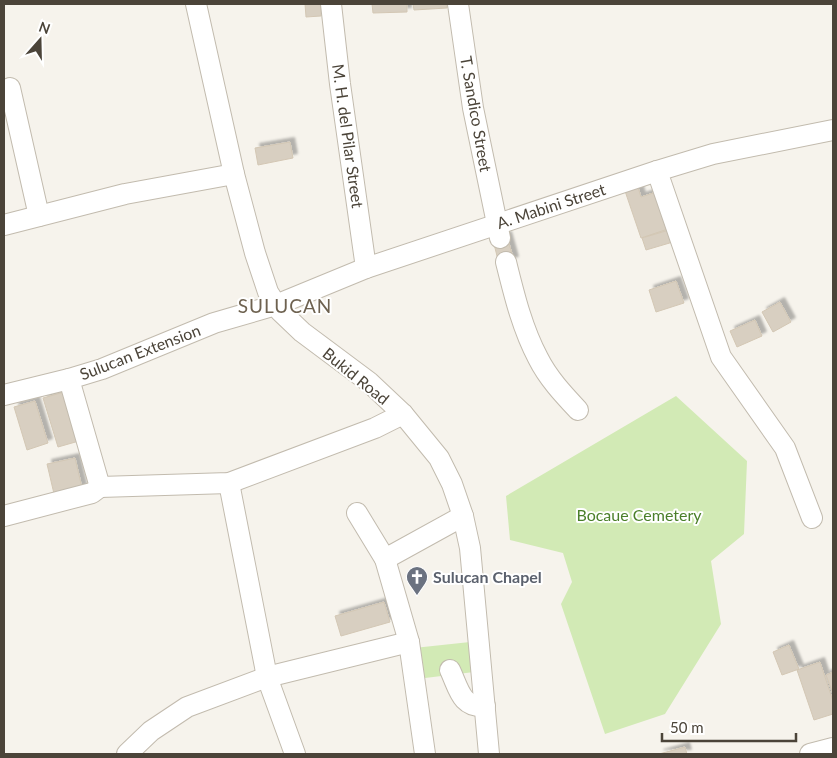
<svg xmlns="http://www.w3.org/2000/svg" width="837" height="758" viewBox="0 0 837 758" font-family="Lato,sans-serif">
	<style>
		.green { fill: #d2eab5 }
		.building { fill: #d8cfc1; stroke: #d3c7b4; filter: url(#shadow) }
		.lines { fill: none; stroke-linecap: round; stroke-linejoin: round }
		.minor-casing { stroke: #c2bbae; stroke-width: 22 }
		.minor { stroke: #fff; stroke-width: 20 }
		.labels { text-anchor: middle; stroke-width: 4; stroke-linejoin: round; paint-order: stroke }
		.street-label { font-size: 16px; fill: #4b4439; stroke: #fff }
		.park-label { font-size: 16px; fill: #4a7f2a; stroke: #fff }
		.worship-label { font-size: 16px; font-weight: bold; fill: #5b616d; stroke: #fff; text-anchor: start }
		.quarter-label { font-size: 19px; letter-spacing: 1px; fill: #6e6250; stroke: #fff }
	</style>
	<defs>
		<filter id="shadow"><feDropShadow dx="4.5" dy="-4.5" stdDeviation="1" flood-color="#0004"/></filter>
	</defs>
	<rect width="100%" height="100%" fill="#f6f3ec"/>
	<g class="green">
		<polygon points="676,396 747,461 744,534 711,561 721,624 665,714 605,734 561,604 572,582 563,553 510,540 506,496"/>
		<polygon points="470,642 474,672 417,679 414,648"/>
	</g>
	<g class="building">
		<polygon points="305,4 321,4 321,16 306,17"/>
		<polygon points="372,4 407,4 407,12 373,13"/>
		<polygon points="413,4 447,4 447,8 414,10"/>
		<polygon points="290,142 293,158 258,165 255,148"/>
		<polygon points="638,187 641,197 656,192 668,229 641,238 625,191"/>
		<polygon points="669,230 673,242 646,250 642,238"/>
		<polygon points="507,236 514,261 499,264 493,240"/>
		<polygon points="676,281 684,303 656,312 649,290"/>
		<polygon points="780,302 791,322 773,332 762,312"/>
		<polygon points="755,320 762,336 737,347 730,331"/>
		<polygon points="64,392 79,441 58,447 43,398"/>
		<polygon points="35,401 48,443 27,450 14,407"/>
		<polygon points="75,458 83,492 55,498 47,464"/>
		<polygon points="384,602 390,622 341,636 335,616"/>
		<polygon points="789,645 799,669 782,675 773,652"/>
		<polygon points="820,662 833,701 833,714 814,720 797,670"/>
		<polygon points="833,672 833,694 826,675"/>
		<polygon points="685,747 687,754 659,754"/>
	</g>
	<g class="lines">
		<g class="minor-casing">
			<g id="minor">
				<polyline points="196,4 234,174 255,253 268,292 280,311 302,332 369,382 403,414 439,458 452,484 463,516 470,548 489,754"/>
				<polyline points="331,4 340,84 366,268"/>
				<polyline points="458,4 473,108 500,238"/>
				<polyline points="10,88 39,216"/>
				<polyline points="657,171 721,357 785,448 812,518"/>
				<polyline points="4,225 125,194 234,174"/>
				<path d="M506,262C514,294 522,328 538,358C548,378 563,394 578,410"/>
				<polyline points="4,395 69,379 102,369 214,323 276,305 366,268 657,171 713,154 833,130"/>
				<polyline points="229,483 267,677 295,754"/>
				<polyline points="100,487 229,483 375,428 403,414"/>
				<polyline points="357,513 385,559 463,516"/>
				<polyline points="4,516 92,493 100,487 69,379"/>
				<polyline points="385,559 409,642 425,754"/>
				<path d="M450,670C459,689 461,708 485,706"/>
				<polyline points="127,754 151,731 187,707 267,677 409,642"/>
				<polyline points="810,754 833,748"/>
			</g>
		</g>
		<use href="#minor" class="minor"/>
	</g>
	<defs>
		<g id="church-pin" transform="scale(1.125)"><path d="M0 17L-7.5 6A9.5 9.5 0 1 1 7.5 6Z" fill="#6b7280" stroke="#fff"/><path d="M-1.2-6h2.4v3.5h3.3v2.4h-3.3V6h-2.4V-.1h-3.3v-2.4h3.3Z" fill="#fff"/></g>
	</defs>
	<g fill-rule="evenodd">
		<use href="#church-pin" x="417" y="577"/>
	</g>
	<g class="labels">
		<g class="street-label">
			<text transform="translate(476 114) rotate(80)" y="6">T. Sandico Street</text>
			<text transform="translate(348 136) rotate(82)" y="6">M. H. del Pilar Street</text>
			<text transform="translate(551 206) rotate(-18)" y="6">A. Mabini Street</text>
			<text transform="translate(140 352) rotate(-21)" y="6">Sulucan Extension</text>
			<text transform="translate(356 376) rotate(39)" y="6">Bukid Road</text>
		</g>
		<g class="park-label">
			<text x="639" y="521">Bocaue Cemetery</text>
		</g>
		<g class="worship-label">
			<text x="433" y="583">Sulucan Chapel</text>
		</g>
		<g class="quarter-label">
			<text x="285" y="313">SULUCAN</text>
		</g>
	</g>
	<rect width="837" height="758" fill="none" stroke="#4b4439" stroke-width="10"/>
	<g transform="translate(40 40) rotate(20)" stroke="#ffffff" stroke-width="4" paint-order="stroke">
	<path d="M0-4L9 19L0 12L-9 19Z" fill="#4b4439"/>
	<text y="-8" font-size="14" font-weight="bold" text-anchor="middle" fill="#4b4439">N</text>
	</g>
	<path d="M662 733v8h134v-8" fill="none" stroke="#4b4439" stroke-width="2.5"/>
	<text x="670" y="733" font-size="15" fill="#4b4439" stroke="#ffffff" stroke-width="4" paint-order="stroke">50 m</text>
</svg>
